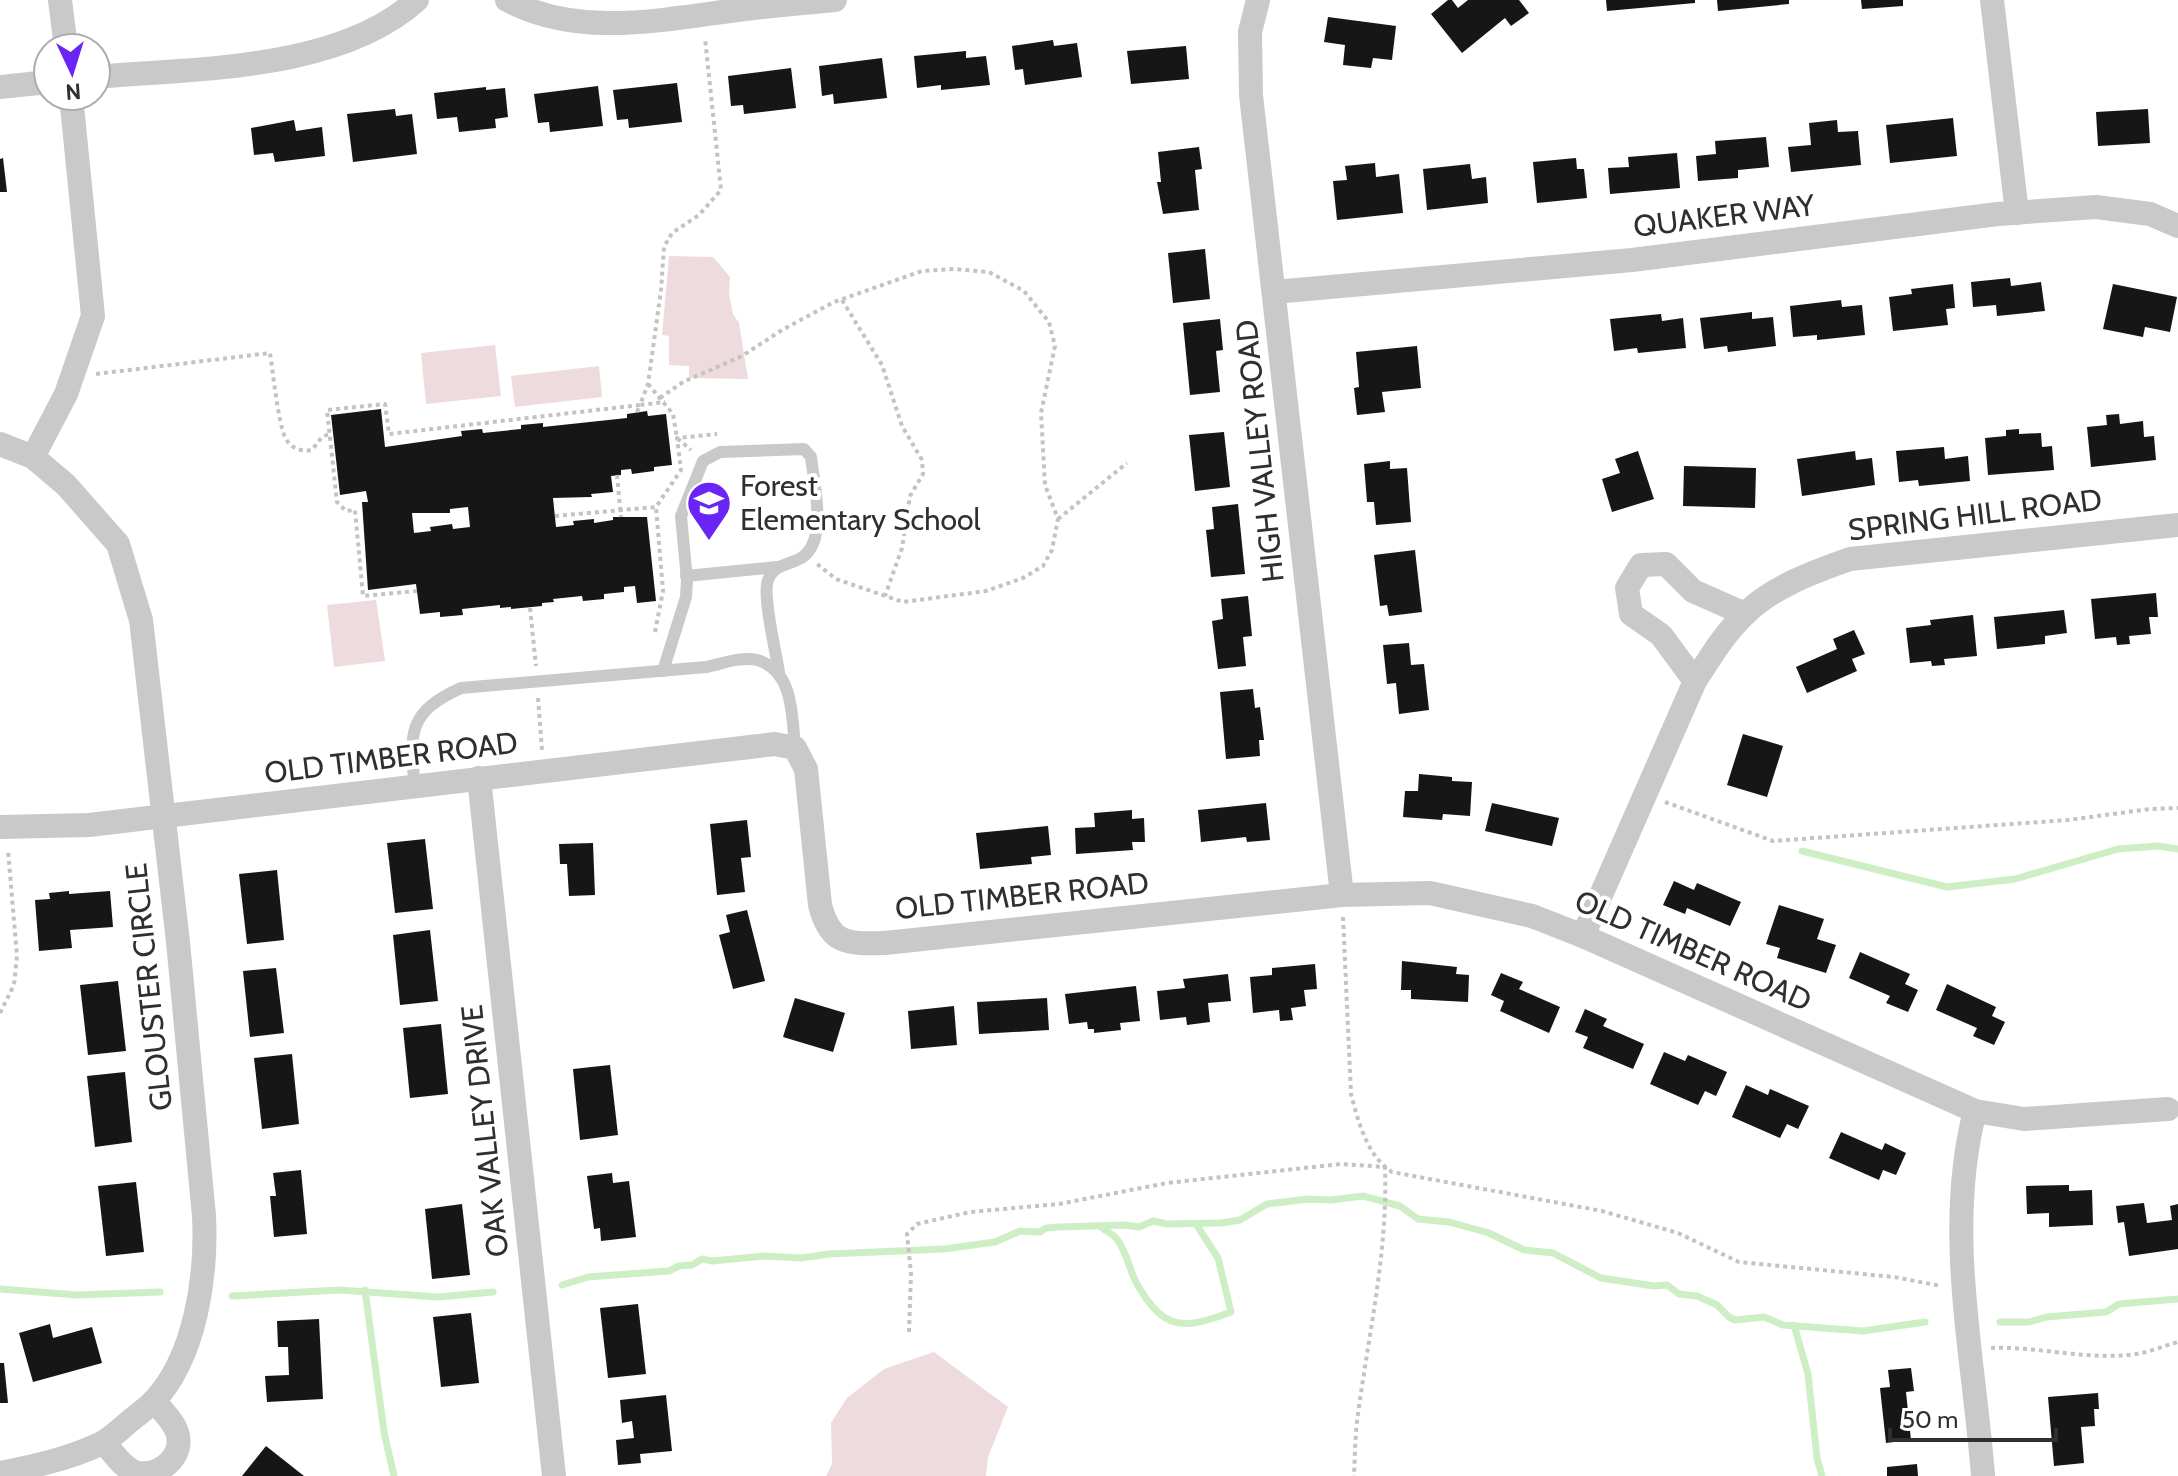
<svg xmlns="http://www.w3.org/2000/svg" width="2178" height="1476" viewBox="0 0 2178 1476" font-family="Cabin,sans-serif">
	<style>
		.green { fill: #eddbdd }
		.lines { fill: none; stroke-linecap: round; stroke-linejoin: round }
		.stream { stroke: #ceeec6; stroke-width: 7 }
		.building { fill: #161616; fill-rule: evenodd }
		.path { stroke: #c3c3c3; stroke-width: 4; stroke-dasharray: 4 4; stroke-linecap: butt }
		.service { stroke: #c9c9c9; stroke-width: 12 }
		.minor { stroke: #c9c9c9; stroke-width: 24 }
		.labels { text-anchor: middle; stroke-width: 8; stroke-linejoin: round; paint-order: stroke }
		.street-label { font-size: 30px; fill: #2f2f2f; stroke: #fff }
		.poi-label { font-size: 30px; fill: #2f2f2f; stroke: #fff; text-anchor: start }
	</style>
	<rect width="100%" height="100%" fill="#fff"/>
	<g class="green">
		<polygon points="669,256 713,257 730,277 729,294 733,314 739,323 748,379 689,378 689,366 669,365 669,336 662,335"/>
		<polygon points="495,345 501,396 426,404 421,353"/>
		<polygon points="599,366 602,397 515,407 511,376"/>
		<polygon points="376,600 385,661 334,667 327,605"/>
		<polygon points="934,1352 1008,1407 988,1457 986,1476 826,1476 832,1464 831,1423 847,1398 884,1369"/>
	</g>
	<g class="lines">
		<g class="stream">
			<polyline points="1802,851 1947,887 2015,879 2118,849 2158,846 2178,849"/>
			<path d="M1101,1227C1106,1231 1111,1233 1116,1238C1127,1251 1129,1270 1137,1284C1164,1331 1183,1330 1231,1312L1218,1258L1196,1224"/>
			<polyline points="562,1285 588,1277 669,1271 679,1266 692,1265 702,1259 712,1261 765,1256 801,1258 829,1254 944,1249 995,1242 1020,1231 1040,1232 1046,1228 1059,1227 1124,1225 1139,1227 1153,1221 1167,1224 1221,1223 1240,1220 1267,1204 1308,1199 1331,1200 1363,1196 1400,1206 1418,1219 1449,1222 1489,1233 1524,1250 1553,1253 1601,1278 1654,1286 1667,1285 1679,1294 1697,1296 1717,1305 1729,1317 1735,1320 1764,1317 1783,1325 1863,1331 1925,1322"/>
			<polyline points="0,1289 77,1295 160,1292"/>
			<polyline points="365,1290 384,1432 394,1476"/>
			<polyline points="232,1296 339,1290 438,1297 493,1292"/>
			<polyline points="2000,1322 2029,1322 2047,1317 2106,1312 2119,1304 2178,1299"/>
			<polyline points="1794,1325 1808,1374 1817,1458 1822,1476"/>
		</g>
	</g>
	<g class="building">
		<polygon points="1448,0 1452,0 1458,8 1468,0 1519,0 1529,13 1511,26 1505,18 1462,53 1431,14"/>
		<polygon points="1606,0 1695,0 1695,3 1607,11"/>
		<polygon points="1717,0 1789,0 1789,4 1718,11"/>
		<polygon points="1861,0 1903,0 1903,6 1862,9"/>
		<polygon points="1328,17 1396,26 1392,60 1373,58 1371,68 1343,65 1345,45 1324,42"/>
		<polygon points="1053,40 1054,46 1077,43 1082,77 1025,85 1023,69 1015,70 1012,46"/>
		<polygon points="1186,46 1189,79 1131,84 1127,51"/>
		<polygon points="966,51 966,58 986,56 990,85 941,90 941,85 917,88 914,56"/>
		<polygon points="882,58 887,98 834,104 833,94 822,96 819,66"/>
		<polygon points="791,68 796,108 744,114 743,105 731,106 728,76"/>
		<polygon points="677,83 682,122 629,128 628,119 617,120 613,90"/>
		<polygon points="598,86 603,126 550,132 549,122 538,123 534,94"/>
		<polygon points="486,87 486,90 505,88 508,117 495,119 496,128 459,132 457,117 437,119 434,93"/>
		<polygon points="395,109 396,116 412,114 417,154 353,162 347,114"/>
		<polygon points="2148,109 2150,143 2098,146 2096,112"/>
		<polygon points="1953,118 1957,156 1890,163 1886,125"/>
		<polygon points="294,120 296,131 322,127 325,156 275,162 273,153 254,155 251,128"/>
		<polygon points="1837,120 1838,132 1858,131 1861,165 1791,172 1788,147 1811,145 1809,123"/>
		<polygon points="1766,137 1769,167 1738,170 1738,178 1698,181 1696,156 1716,154 1715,141"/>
		<polygon points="1199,147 1202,169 1195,170 1199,210 1163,214 1157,182 1161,182 1158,152"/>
		<polygon points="1677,153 1680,188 1610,194 1608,168 1629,167 1628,157"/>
		<polygon points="3,158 7,192 0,192 0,159"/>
		<polygon points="1576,158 1577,169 1584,169 1587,198 1537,203 1533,162"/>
		<polygon points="1375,163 1376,177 1399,174 1403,213 1337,220 1333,181 1347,180 1345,166"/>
		<polygon points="1470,164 1472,179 1486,177 1488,203 1427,210 1423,169"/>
		<polygon points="1205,249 1210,299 1173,303 1168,253"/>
		<polygon points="2010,278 2011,286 2041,282 2045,311 1997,316 1996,305 1973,307 1971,282"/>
		<polygon points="1953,284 1955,308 1946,309 1948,325 1893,331 1889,297 1912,294 1911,289"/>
		<polygon points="2113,284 2177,297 2170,332 2145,327 2143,337 2103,329"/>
		<polygon points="1841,300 1842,307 1862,305 1865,335 1817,340 1817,335 1793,337 1790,306"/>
		<polygon points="1752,312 1752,319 1773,317 1776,346 1728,352 1727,346 1704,349 1700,318"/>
		<polygon points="1661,314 1662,321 1683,318 1686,348 1638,353 1637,348 1614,351 1610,319"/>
		<polygon points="1220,319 1223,350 1216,351 1220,392 1190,395 1183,323"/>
		<polygon points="1417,346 1421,388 1382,392 1385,412 1357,415 1354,388 1359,387 1356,352"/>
		<path d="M381,409L385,447L462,436L461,431L482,429L483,433L521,429V425L543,423V427L627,418V414L647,411L648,416L666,414L672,465L654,467V471L632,474L631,469L621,470V475L611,476L613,492L591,494L592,497L553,498L556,527L574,525L573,521L594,519V523L613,520V517H647L656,601L637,603L635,586L624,587V592L604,594V599L583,601L582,596L553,599L554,602L542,603V606L511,609V607L500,608V605L462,609L463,615L440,617V612L420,614L416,584L368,590L362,502H368L366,491L340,495L331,415ZM468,507L470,527L453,529L452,524L430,527L431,531L414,533L412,513H450V509Z"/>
		<polygon points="2119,414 2120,424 2143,421 2144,437 2154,436 2156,460 2091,467 2087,427 2107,425 2106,415"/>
		<polygon points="2019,429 2019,434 2041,433 2042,447 2052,446 2054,470 1988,475 1985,438 2006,436 2006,430"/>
		<polygon points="1224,432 1230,487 1195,491 1189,435"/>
		<polygon points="1944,447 1945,459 1968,456 1970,481 1919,486 1918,480 1899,482 1896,451"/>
		<polygon points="1638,451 1654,499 1612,512 1602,479 1620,473 1615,459"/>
		<polygon points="1855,451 1856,460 1872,458 1875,485 1802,496 1797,459"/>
		<polygon points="1390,461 1390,469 1407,468 1411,522 1376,525 1374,502 1367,502 1364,464"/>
		<polygon points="1684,466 1756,468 1755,508 1683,506"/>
		<polygon points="1238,504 1245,574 1211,577 1206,530 1214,529 1212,507"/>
		<polygon points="1415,550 1422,612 1389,616 1387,605 1380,606 1374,555"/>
		<polygon points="2156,593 2158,617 2149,617 2151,634 2129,636 2130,644 2117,645 2116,637 2095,639 2091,599"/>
		<polygon points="1248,596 1252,636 1243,637 1246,666 1218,669 1212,621 1223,619 1221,599"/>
		<polygon points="2064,610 2067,633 2045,636 2045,644 1997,649 1994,617"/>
		<polygon points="1973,615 1977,656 1944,659 1945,665 1932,666 1931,661 1910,663 1906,628 1931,625 1930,620"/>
		<polygon points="1854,630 1865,654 1852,659 1857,671 1807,693 1796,667 1837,649 1833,639"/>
		<polygon points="1409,643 1411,665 1424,664 1429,710 1399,714 1396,683 1387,684 1383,645"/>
		<polygon points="1253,689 1255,708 1260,707 1264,740 1259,740 1260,756 1226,759 1220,692"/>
		<polygon points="1743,734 1783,746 1767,797 1727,785"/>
		<polygon points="1419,774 1452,777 1452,781 1472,782 1470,816 1443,814 1442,820 1403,817 1405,791 1418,791"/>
		<polygon points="1266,803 1270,840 1247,842 1246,837 1201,842 1198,810"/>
		<polygon points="1492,803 1559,818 1552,846 1485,831"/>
		<polygon points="1132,810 1132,819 1144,818 1145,842 1132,842 1133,850 1076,854 1075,828 1095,827 1094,813"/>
		<polygon points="747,820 751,857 741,858 745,892 717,895 710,824"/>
		<polygon points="1048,826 1051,855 1031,857 1032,864 980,869 976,833"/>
		<polygon points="425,839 433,909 395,913 387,843"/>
		<polygon points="593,843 595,895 569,896 567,864 560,864 559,844"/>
		<polygon points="277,870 284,940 247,944 239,874"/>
		<polygon points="1674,881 1694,890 1697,883 1741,902 1730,926 1687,908 1685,914 1663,905"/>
		<polygon points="69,891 69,894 110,891 113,927 70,930 72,948 39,951 35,900 50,899 49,893"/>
		<polygon points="1779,905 1824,919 1817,939 1836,945 1826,973 1777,958 1780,948 1766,944"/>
		<polygon points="747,910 765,981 733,989 719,935 730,932 726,915"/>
		<polygon points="430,930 438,1001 400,1005 393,935"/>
		<polygon points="1860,952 1910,974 1905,984 1918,990 1908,1012 1886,1003 1890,996 1849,978"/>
		<polygon points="1402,961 1457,967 1456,974 1469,975 1468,1002 1411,999 1411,990 1401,990"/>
		<polygon points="1315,964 1317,989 1304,990 1306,1006 1291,1008 1293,1020 1280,1021 1279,1010 1253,1013 1250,977 1272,975 1272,968"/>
		<polygon points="276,968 284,1033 250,1037 243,971"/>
		<polygon points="1501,973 1523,982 1519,989 1560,1007 1549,1033 1500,1011 1504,1001 1491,995"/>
		<polygon points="1228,974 1231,1001 1208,1003 1210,1022 1187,1025 1186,1017 1160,1020 1157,991 1185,988 1183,979"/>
		<polygon points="118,981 126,1051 88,1055 80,985"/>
		<polygon points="1947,984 1996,1007 1992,1016 2005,1022 1994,1045 1973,1036 1977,1028 1936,1010"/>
		<polygon points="1136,986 1140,1021 1120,1023 1121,1030 1094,1033 1094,1029 1088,1029 1087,1022 1069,1024 1065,994"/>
		<polygon points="795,998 845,1013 833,1052 783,1037"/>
		<polygon points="1047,998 1049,1030 979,1034 977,1002"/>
		<polygon points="954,1006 957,1045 911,1049 908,1011"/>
		<polygon points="1585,1009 1607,1019 1603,1026 1644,1044 1633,1069 1583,1048 1588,1037 1575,1032"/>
		<polygon points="441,1024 448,1094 410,1098 403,1028"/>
		<polygon points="1664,1052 1685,1061 1688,1055 1727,1072 1716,1096 1705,1091 1698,1105 1650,1084"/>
		<polygon points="292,1054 299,1124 262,1129 254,1058"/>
		<polygon points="610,1065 618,1135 580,1140 573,1069"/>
		<polygon points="125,1072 132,1142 95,1147 87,1076"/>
		<polygon points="1746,1085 1768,1095 1770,1089 1809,1106 1798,1129 1787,1124 1780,1138 1732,1117"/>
		<polygon points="1841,1132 1882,1150 1885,1143 1906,1153 1896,1175 1883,1170 1879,1180 1829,1158"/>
		<polygon points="301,1170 307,1234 274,1237 270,1196 276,1196 273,1173"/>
		<polygon points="612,1173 613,1183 629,1181 636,1237 601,1241 600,1228 594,1229 587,1176"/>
		<polygon points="136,1182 144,1252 106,1256 98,1186"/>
		<polygon points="2069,1185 2069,1191 2092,1190 2093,1225 2049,1227 2049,1213 2027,1214 2026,1186"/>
		<polygon points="2144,1203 2147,1223 2172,1220 2170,1206 2178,1204 2178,1249 2129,1256 2124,1222 2118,1223 2116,1206"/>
		<polygon points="462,1204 470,1275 432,1279 425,1209"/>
		<polygon points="638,1304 646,1374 608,1378 600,1308"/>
		<polygon points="471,1313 479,1383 441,1387 433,1317"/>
		<polygon points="319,1319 323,1399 267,1402 265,1376 289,1375 288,1347 278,1347 277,1321"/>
		<polygon points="50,1324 53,1338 92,1327 102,1363 33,1382 19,1333"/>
		<polygon points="0,1363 4,1363 8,1403 0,1403"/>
		<polygon points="1911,1368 1914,1391 1906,1392 1911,1440 1886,1443 1880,1388 1890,1387 1888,1370"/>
		<polygon points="2098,1393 2099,1409 2094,1409 2095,1426 2081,1427 2084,1463 2054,1466 2048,1397"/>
		<polygon points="666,1395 672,1451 640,1454 641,1463 618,1465 616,1440 634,1438 632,1421 622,1423 620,1400"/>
		<polygon points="266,1446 304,1476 242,1476"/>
		<polygon points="1917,1464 1918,1476 1887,1476 1887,1467"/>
	</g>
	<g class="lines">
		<g class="path">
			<polyline points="842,300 882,365 902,426 922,460 923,474 910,496 902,548 885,596"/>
			<path d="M96,374L270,353C273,372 278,422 285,437C290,448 300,452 312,450L322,437L329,434"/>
			<polyline points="648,384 673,414 677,438 691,450"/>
			<polyline points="660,398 683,382 742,356 782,330 834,302 922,271 954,269 989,272 1024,291 1049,322 1055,346 1041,413 1045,485 1058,519 1052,550 1043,566 1023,578 986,591 903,602 836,579 817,564"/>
			<polyline points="637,412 640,405 665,402"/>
			<polyline points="617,475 621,517"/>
			<polyline points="555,516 656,507 681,470 677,438 717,434"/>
			<polyline points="1058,519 1127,463"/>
			<polyline points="417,591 363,596 355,510 346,511 337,502 327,410 385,404 389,434 640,405 648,384 661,290 664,247 672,233 699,215 721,190 705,38"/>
			<polyline points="530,608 536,666"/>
			<polyline points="655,632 663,591 656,507"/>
			<polyline points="538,698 542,750"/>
			<polyline points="1665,802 1773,841 2068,820 2150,809 2178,808"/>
			<path d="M1343,917L1351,1094C1358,1121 1367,1156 1392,1172L1602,1211L1678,1233L1739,1262L1894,1277L1941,1286"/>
			<polyline points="0,1013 14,985 17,956 8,850"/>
			<path d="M909,1332L911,1273L907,1234L917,1224L970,1212L1059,1204L1167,1183L1341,1164L1385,1167C1388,1250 1369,1332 1358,1414C1355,1434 1355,1455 1354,1476"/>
			<path d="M1991,1348C2039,1346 2087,1361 2136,1354C2150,1352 2164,1346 2178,1342"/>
		</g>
		<g class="service">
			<polyline points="686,576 777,567"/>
			<path d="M663,671L686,597L687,580L681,516L703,461L720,452L804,449L811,457C814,485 830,547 797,560C786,565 773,566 768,580C762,594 776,653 779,672"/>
			<path d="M415,787C409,733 408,712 461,688L706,667C721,664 742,656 757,660C794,670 792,717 795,748"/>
		</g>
		<g class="minor">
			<polyline points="60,0 66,48"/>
			<path d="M507,0C579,38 661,20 737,10C770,6 802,3 835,0"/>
			<polyline points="1258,0 1250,32 1251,95 1342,895"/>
			<polyline points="1992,0 2017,213"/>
			<path d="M96,77C196,68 339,71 417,0"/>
			<polyline points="0,87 48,82"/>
			<polyline points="1274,292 1632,260 1998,214 2096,207 2150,214 2178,226"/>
			<path d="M0,444L33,457L66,485L118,544L141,620L178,942L204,1216C207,1275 196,1357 153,1402C146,1409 137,1415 130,1421C120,1429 111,1439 100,1444C68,1459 35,1466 0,1473"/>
			<polyline points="33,457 66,394 93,316 71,96"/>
			<polyline points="1695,681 1661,635 1631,614 1627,588 1641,565 1666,564 1693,591 1745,614"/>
			<polyline points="479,778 554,1476"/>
			<path d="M0,827L89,825L775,744L795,748L806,769L820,905C830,945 848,944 885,943L1342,895L1430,893L1532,916L1583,936L1975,1111L2024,1119L2168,1109"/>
			<path d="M1583,936L1695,681C1710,658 1724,634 1744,615C1772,587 1813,572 1850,559L2178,525"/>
			<path d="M1975,1111C1944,1230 1974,1356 1983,1476"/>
			<path d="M104,1442C113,1453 123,1468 137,1473C161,1476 185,1456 177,1432C173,1421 162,1410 154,1401"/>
		</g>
	</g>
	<defs>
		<g id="school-pin" transform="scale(2.3)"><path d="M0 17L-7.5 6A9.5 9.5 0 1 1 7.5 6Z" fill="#6a24f3" stroke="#fff"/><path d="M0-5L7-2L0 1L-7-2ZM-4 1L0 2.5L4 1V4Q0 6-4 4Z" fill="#fff"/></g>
	</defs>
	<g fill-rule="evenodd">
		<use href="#school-pin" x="709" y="503"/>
	</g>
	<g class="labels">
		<g class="street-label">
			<text transform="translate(1724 216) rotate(-7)" y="10">QUAKER WAY</text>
			<text transform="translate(1260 451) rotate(-96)" y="10">HIGH VALLEY ROAD</text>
			<text transform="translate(1975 515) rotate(-7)" y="10">SPRING HILL ROAD</text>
			<text transform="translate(391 758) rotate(-7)" y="10">OLD TIMBER ROAD</text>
			<text transform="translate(1022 896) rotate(-6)" y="10">OLD TIMBER ROAD</text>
			<text transform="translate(1693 951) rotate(24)" y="10">OLD TIMBER ROAD</text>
			<text transform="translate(149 987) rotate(-96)" y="10">GLOUSTER CIRCLE</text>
			<text transform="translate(485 1131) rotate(-96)" y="10">OAK VALLEY DRIVE</text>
		</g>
		<g class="poi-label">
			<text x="740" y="496">Forest<tspan x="740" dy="34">Elementary School</tspan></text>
		</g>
	</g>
	<g transform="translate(72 72) rotate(176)"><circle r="38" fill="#ffffff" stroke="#acacac" stroke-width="2"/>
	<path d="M0-6L14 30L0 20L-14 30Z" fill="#6a24f3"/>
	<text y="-12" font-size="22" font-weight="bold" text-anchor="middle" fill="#2f2f2f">N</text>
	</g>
	<path d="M1890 1428v12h166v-12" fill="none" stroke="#2f2f2f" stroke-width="4"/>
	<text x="1902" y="1428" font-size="24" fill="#2f2f2f" stroke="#ffffff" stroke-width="6" paint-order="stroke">50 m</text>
</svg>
